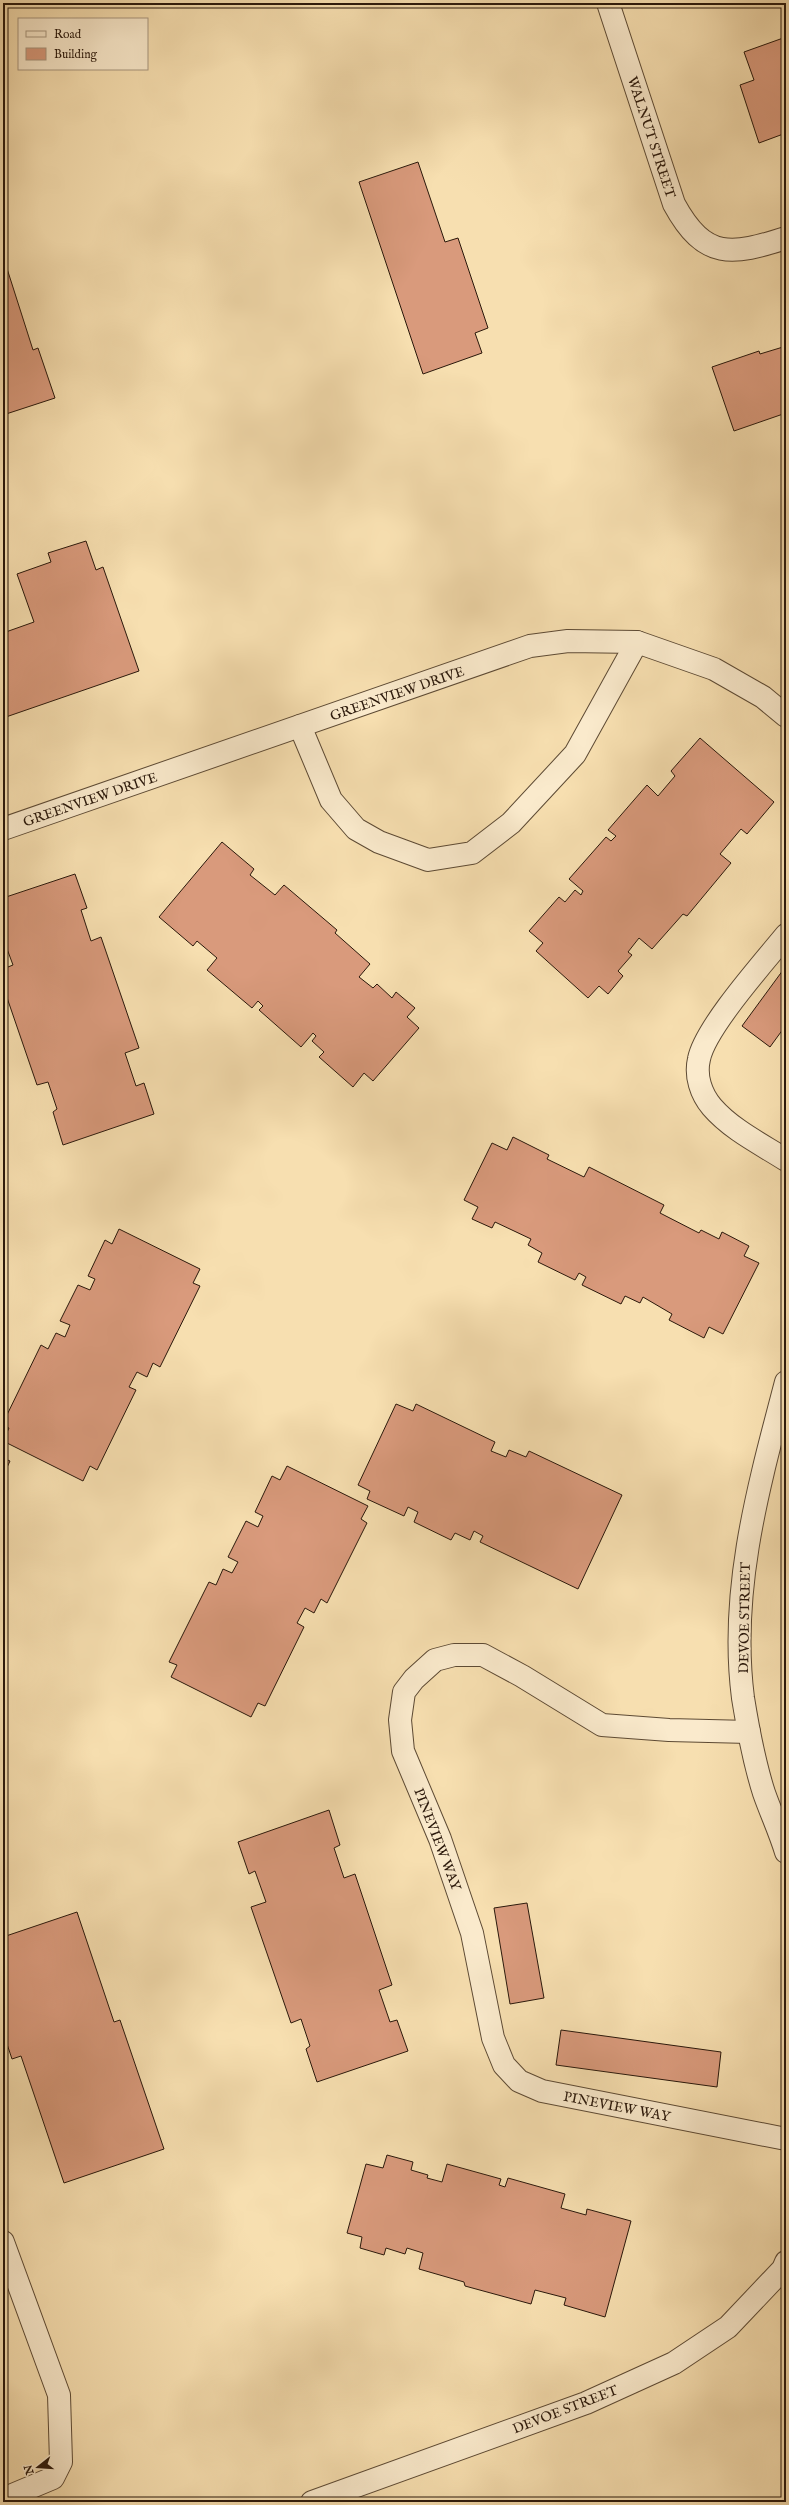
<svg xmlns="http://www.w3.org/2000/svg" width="789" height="2505" viewBox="0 0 789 2505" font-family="'IM FELL English',serif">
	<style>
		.building { fill: #d99a7c; stroke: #2a180b }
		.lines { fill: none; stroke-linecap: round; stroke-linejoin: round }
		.lane-casing { stroke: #5d4a34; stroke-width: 24 }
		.street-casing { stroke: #5d4a34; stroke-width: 24 }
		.lane { stroke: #faeacc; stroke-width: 22 }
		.street { stroke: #faeacc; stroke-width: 22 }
		.labels { text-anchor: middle; stroke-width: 3; stroke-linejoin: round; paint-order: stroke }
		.street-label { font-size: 14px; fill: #2a180b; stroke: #faeacc }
	</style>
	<rect width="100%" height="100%" fill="#f7dfb0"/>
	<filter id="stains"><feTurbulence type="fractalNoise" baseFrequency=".005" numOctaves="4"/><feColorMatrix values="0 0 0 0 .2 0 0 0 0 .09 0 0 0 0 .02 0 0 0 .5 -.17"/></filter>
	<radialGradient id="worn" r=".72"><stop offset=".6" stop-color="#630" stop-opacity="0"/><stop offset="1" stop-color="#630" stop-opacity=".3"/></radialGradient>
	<g class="building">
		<polygon points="786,37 786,133 759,143 740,85 754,80 744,52"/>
		<polygon points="418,162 445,242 458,238 488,328 475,333 482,353 423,374 359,182"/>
		<polygon points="3,256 33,350 38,348 55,398 3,415"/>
		<polygon points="783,347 786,355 786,413 734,431 712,367 759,351 760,354"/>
		<polygon points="86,541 96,570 103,567 139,671 3,718 3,633 34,622 17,574 51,562 48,553"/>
		<polygon points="700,738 774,802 747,834 741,829 720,854 731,863 687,916 683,914 652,949 639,938 628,952 632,955 618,971 623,976 608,994 599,986 588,998 536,951 543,943 529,931 559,897 565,902 575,890 581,895 583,891 569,879 606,837 611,841 616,836 608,830 647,785 658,796 675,776 671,771"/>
		<polygon points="222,842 254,869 250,875 275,895 284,885 337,930 335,933 370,964 359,977 373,988 377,984 392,998 396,992 415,1008 407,1017 419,1028 373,1081 364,1073 353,1087 319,1057 324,1052 312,1041 316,1036 313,1033 301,1047 259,1010 263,1006 258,1001 252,1008 207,970 217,958 197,941 193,946 159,917"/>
		<polygon points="75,874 87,908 81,910 91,941 101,937 139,1048 125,1053 136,1086 144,1083 154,1114 63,1145 53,1112 57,1109 48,1082 37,1085 3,986 3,969 13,965 3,938 3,898"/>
		<polygon points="786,966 786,1025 770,1047 742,1026"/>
		<polygon points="513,1137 549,1155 547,1159 584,1177 589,1167 664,1205 660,1213 699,1233 701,1230 719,1239 722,1232 749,1246 744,1256 759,1263 723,1334 709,1327 704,1338 669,1320 672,1314 643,1297 640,1303 625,1296 621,1304 582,1285 586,1277 579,1273 575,1280 538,1262 542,1253 528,1245 531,1239 495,1222 492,1228 472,1219 478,1207 464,1200 492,1143 507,1150"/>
		<polygon points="119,1229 200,1269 193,1283 200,1286 160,1367 153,1363 147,1377 137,1372 129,1387 136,1390 97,1470 90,1466 83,1481 3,1441 9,1428 3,1426 3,1423 41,1345 48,1349 56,1333 65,1337 70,1325 60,1321 78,1285 90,1290 95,1279 88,1276 105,1240 112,1244"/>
		<polygon points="396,1404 413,1411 416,1404 495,1442 491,1451 506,1457 509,1450 526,1457 529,1451 622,1495 578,1589 480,1542 483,1536 474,1531 470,1540 455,1533 451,1540 414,1522 418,1512 408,1507 404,1516 367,1499 370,1491 358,1485"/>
		<polygon points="3,1458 10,1461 3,1476"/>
		<polygon points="287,1466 368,1506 361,1519 367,1523 327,1603 321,1599 314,1613 305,1608 297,1623 304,1627 265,1706 258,1703 251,1717 171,1677 177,1665 169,1662 209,1582 216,1585 223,1569 232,1573 238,1562 228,1557 246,1521 258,1527 263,1516 255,1512 272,1476 280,1480"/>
		<polygon points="329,1810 340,1845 334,1848 344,1878 355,1874 392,1985 379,1990 390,2022 397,2020 408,2051 317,2082 306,2049 310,2046 301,2019 291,2023 251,1907 266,1902 255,1871 249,1874 238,1842"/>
		<polygon points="527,1903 544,1998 510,2004 494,1908"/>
		<polygon points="77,1912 114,2022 120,2020 164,2149 64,2183 21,2056 12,2059 3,2032 3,1937"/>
		<polygon points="561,2030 721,2052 717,2087 556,2065"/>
		<polygon points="387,2155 413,2162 411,2170 428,2175 427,2178 442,2182 447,2164 501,2179 499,2185 505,2187 508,2178 565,2194 561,2208 586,2215 587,2209 631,2221 605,2317 564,2305 566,2298 535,2290 531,2304 465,2286 464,2282 419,2269 423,2253 407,2248 405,2254 386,2248 384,2255 360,2248 362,2237 347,2233 366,2164 383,2168"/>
	</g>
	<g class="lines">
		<g class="lane-casing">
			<g id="lane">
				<polyline points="300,726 331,800 356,829 379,842 428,860 472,853 511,823 575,754 637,642"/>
				<polyline points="3,829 530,646 568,641 637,642 714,669 763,697 786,716"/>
				<path d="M786,935C764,962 705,1028 699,1059C695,1076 701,1094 712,1107C732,1130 761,1144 786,1160"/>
				<path d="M786,1382C759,1485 729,1590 743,1698C748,1729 754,1762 764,1793C771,1813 780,1832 786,1852"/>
				<polyline points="749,1732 669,1730 602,1725 522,1676 483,1655 454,1655 435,1660 414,1679 404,1692 400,1720 403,1751 440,1839 472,1933 493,2038 504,2065 519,2081 542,2091 786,2139"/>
				<polyline points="3,2242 59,2395 61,2462 53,2478 3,2499"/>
				<polyline points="312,2502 586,2403 674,2363 728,2327 783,2269 786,2262"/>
			</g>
		</g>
		<g class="street-casing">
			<path id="street" d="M608,3L674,204C705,261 732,255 786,238"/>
		</g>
		<use href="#lane" class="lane"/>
		<use href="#street" class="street"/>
	</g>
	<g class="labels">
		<g class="street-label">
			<text transform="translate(652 137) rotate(72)" y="5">WALNUT STREET</text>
			<text transform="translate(397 693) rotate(-19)" y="5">GREENVIEW DRIVE</text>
			<text transform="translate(90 799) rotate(-19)" y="5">GREENVIEW DRIVE</text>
			<text transform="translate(744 1618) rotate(-89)" y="5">DEVOE STREET</text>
			<text transform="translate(438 1839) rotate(69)" y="5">PINEVIEW WAY</text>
			<text transform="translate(617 2106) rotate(11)" y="5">PINEVIEW WAY</text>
			<text transform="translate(565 2409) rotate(-21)" y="5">DEVOE STREET</text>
		</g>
	</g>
	<rect width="789" height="2505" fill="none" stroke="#f7dfb0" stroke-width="16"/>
	<rect x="4" y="4" width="781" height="2497" fill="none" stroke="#2a180b" stroke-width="2"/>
	<rect x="8" y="8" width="773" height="2489" fill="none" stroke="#2a180b"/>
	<rect x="18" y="18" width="130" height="52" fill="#faeacc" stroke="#a7967f"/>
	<rect x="26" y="31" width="20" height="6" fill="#faeacc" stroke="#a7967f"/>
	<text x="54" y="38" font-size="12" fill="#2a180b">Road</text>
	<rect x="26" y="48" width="20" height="12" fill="#d99a7c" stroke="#a7967f"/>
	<text x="54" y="58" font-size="12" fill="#2a180b">Building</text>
	<g transform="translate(38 2467) rotate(253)" stroke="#faeacc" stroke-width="3" paint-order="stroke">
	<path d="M0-3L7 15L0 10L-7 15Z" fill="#2a180b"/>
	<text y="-6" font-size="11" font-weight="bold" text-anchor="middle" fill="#2a180b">N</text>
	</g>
	<rect width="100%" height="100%" filter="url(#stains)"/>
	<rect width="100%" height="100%" fill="url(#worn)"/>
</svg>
